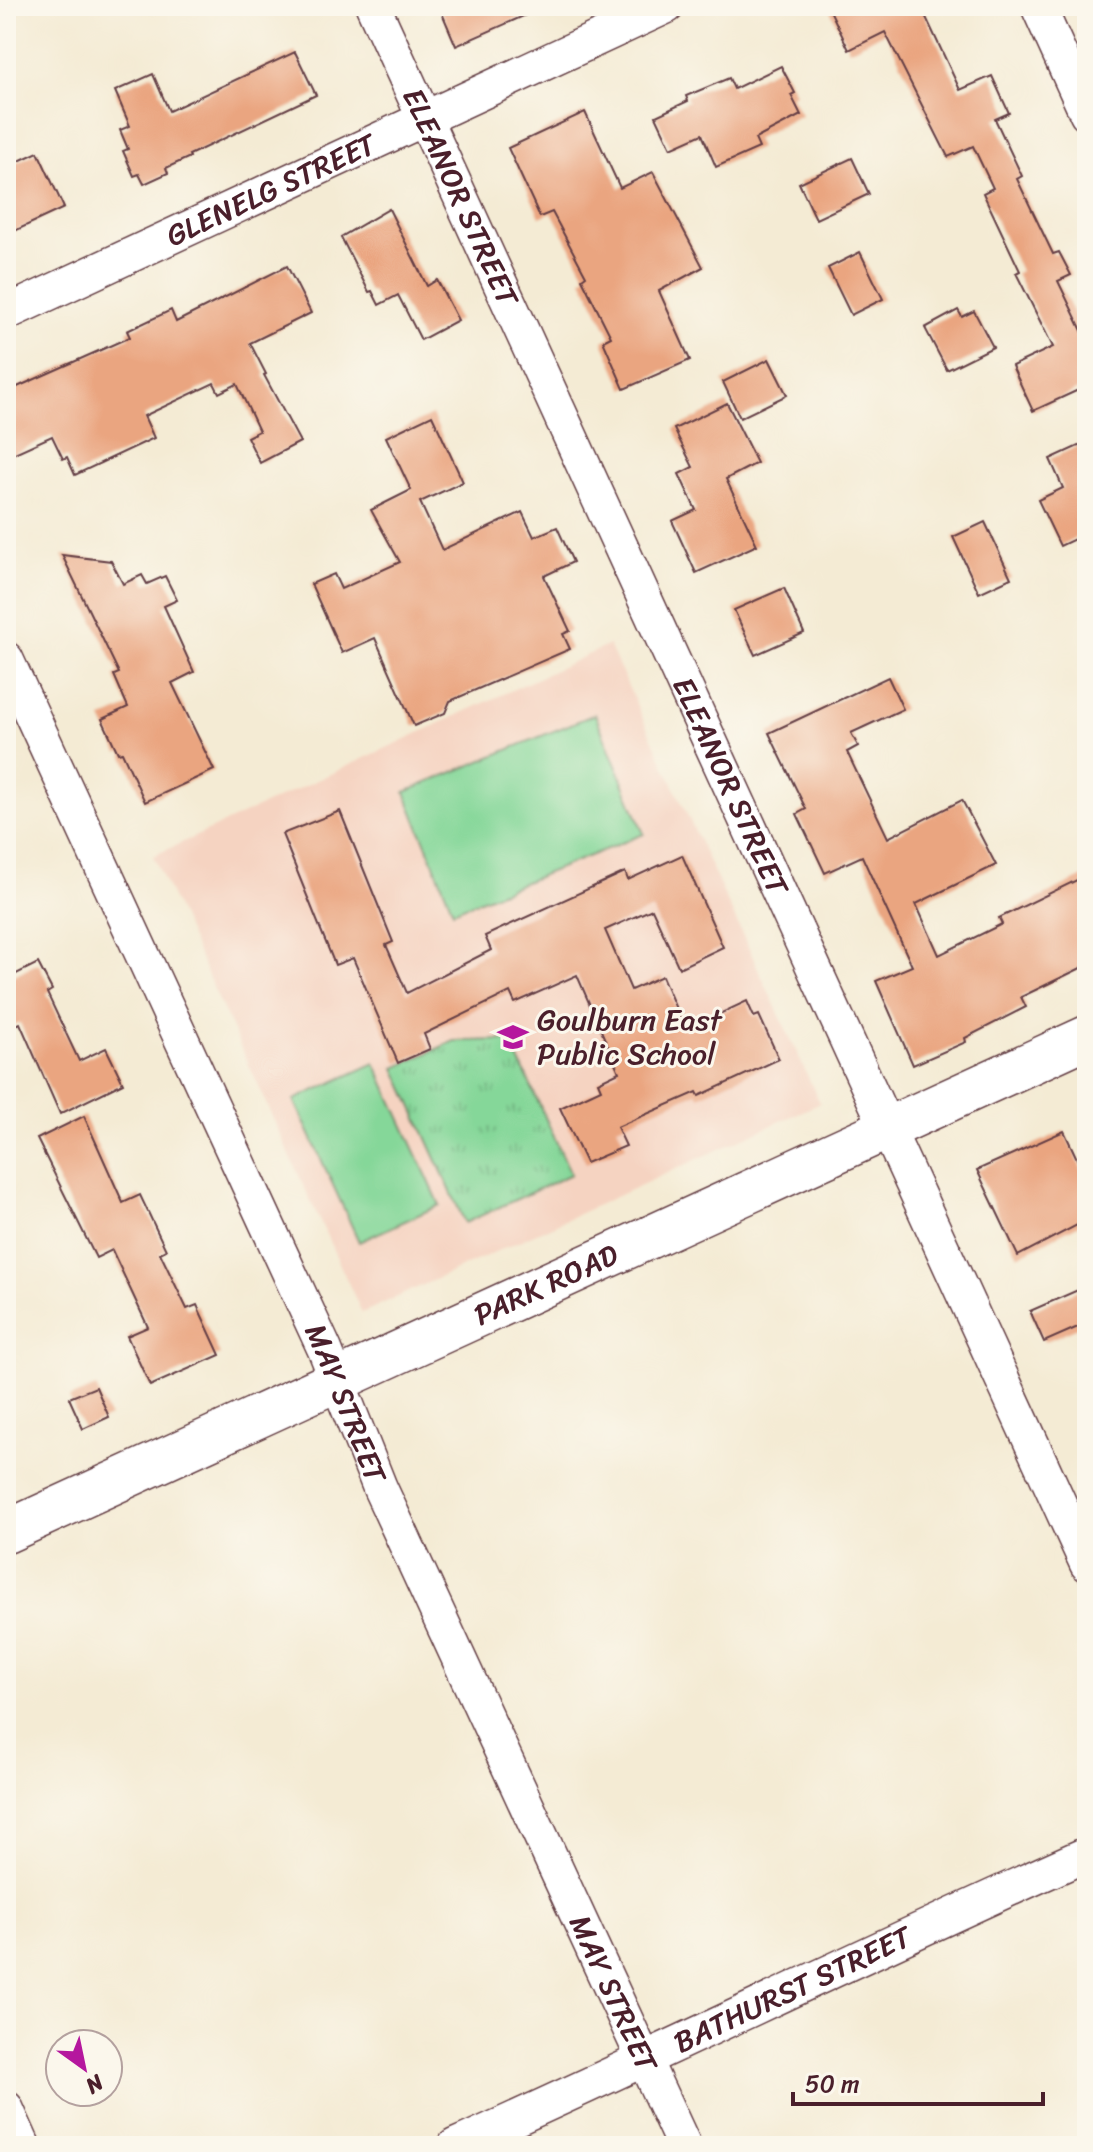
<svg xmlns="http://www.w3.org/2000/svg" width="1093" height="2152" viewBox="0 0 1093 2152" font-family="Sriracha,sans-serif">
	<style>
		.built { fill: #f5d3c1 }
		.green { fill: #85d799; stroke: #687b62; stroke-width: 2 }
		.park { fill: url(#park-tufts); stroke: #687b62; stroke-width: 2 }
		.building { fill: #eaa580 }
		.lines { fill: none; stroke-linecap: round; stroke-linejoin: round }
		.minor-casing { stroke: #643e44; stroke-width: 37 }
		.tertiary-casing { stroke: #643e44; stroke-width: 45 }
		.minor { stroke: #fff; stroke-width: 34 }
		.tertiary { stroke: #fff; stroke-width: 42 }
		.labels { text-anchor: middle; stroke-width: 6; stroke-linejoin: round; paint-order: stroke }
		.street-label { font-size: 30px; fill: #4a1f2b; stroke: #fbf7ec }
		.poi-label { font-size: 30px; fill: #4a1f2b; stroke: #fbf7ec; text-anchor: start }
	</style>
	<defs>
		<pattern id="park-tufts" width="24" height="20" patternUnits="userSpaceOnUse" patternTransform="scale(2)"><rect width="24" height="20" fill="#85d799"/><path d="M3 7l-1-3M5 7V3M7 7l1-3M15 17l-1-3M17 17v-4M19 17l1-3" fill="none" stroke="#74b884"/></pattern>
	</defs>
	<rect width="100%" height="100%" fill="#fbf7ec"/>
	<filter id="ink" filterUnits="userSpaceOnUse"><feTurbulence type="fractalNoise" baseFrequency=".0125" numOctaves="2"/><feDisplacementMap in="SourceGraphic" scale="16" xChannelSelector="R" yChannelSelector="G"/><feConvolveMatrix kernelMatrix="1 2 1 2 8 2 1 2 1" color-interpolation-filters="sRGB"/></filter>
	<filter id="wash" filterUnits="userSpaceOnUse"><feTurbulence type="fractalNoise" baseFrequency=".006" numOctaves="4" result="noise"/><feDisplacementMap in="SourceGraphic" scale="32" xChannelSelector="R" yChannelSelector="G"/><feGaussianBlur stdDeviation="1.8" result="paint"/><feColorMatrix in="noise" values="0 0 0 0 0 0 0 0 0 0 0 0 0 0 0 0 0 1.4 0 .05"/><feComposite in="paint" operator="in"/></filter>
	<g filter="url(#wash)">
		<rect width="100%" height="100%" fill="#f4ebd4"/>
		<polygon class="built" points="609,645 820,1103 362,1313 153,856"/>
		<g class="green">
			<polygon points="595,714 644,834 453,911 405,792"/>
			<polygon points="375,1063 440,1205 359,1242 294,1100"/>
		</g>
		<polygon class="park" points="510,1040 571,1174 465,1223 395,1068 454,1041"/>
		<g id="blocks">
			<g class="building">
				<polygon points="439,6 546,6 456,46"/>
				<polygon points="828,6 939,6 924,13 960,90 992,76 1009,113 995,119 1022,176 1017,179 1053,254 1059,252 1071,275 1058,281 1087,341 1087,386 1033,411 1012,366 1053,347 1016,273 1020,271 983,193 993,188 973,146 948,157 885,32 849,50"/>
				<polygon points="295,52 316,95 189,155 190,157 166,168 168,173 144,184 139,174 134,176 123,151 128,149 120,130 130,126 115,91 153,74 169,111"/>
				<polygon points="781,66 795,93 791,95 801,115 755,139 759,148 716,167 702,134 671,148 656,116 688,101 686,96 729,78 734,89"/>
				<polygon points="585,112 620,188 653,172 703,267 659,291 690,360 624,389 603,341 611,337 582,279 586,276 552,212 540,217 508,148"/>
				<polygon points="38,152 64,208 6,235 6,167"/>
				<polygon points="852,158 869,194 816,219 799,183"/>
				<polygon points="389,209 427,286 437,280 458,320 421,340 398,295 379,305 372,291 369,292 341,237"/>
				<polygon points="860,252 883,299 851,315 828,268"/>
				<polygon points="287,266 311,313 250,343 266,374 264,375 300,442 260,463 247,437 259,431 237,384 219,393 214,383 144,416 154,438 75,475 67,457 63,459 52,436 6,457 6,392 130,337 127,331 171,310 176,322"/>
				<polygon points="958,310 962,317 974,311 993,347 947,370 925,328"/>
				<polygon points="769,359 787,395 740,418 723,382"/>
				<polygon points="727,403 757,463 726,479 757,545 696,573 672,521 696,510 679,474 693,467 674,429"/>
				<polygon points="432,415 463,482 420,502 442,550 522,512 534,537 557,527 573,562 544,576 570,631 563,634 570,649 450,701 445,713 414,726 375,638 342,653 311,584 334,574 341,589 400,562 371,510 411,490 386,437"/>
				<polygon points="1087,442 1087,538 1085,534 1060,546 1038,500 1063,488 1050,459"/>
				<polygon points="985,522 1011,578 979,593 953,537"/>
				<polygon points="62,555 111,561 123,584 142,575 147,584 165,576 177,600 164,606 194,672 172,683 214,770 145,802 122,752 118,753 102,719 128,707 114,675 119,673"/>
				<polygon points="784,588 804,633 755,655 734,610"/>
				<polygon points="888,677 903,709 851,733 858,746 847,752 888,838 962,800 996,865 916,904 939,955 1002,924 999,918 1087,875 1087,965 1021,997 1026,1007 965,1038 966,1042 913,1065 876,981 912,966 862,856 825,873 797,814 806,809 769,733"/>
				<polygon points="340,811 393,942 386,945 407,993 491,950 485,936 625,872 628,880 682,855 723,947 679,968 652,909 605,930 631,990 662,976 685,1030 747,1001 754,1017 759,1015 779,1059 699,1096 697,1092 617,1127 626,1146 586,1163 560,1108 601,1089 598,1082 619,1072 577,975 515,1003 510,992 424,1034 430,1049 398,1063 353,958 335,965 282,834"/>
				<polygon points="38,963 52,990 47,993 79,1061 106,1048 123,1083 60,1114 20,1023 6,1030 6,979"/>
				<polygon points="84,1116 123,1203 140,1195 166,1250 160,1253 187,1309 197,1305 220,1355 150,1386 127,1336 148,1327 112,1250 96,1258 37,1139"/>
				<polygon points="1064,1131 1087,1180 1087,1220 1018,1256 977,1170"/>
				<polygon points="1087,1286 1087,1323 1044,1342 1030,1311"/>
				<polygon points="96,1387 109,1417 83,1429 69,1398"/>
			</g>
		</g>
	</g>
	<g filter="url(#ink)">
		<use href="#blocks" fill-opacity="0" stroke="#643e44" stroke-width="2"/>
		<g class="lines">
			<g class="minor-casing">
				<g id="minor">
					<path id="s1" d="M373,6L1087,1564"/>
					<polyline points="1038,6 1087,114"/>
					<path id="s2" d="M6,313L667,6"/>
					<path id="s3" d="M6,659L325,1350L380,1488L684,2146"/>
					<polyline points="6,2108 23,2146"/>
					<path id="s4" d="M455,2146C667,2051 875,1948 1087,1854"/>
				</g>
			</g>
			<g class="tertiary-casing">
				<g id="tertiary">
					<path id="s5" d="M6,1532L1087,1037"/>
				</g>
			</g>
			<use href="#minor" class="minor"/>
			<use href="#tertiary" class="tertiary"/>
		</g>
	</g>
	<defs>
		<g id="school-bare" transform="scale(2.4)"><path d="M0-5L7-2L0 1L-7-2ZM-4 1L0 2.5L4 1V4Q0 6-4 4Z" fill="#b5179e" stroke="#fbf7ec" stroke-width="2.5" paint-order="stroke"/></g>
	</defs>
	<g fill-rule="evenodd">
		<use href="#school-bare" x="513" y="1037"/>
	</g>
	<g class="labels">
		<g class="street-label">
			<text dy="10" stroke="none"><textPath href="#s2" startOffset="292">GLENELG STREET</textPath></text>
			<text dy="10" stroke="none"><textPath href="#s1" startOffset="210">ELEANOR STREET</textPath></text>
			<text dy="10" stroke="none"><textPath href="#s1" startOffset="858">ELEANOR STREET</textPath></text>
			<text dy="10" stroke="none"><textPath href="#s5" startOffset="594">PARK ROAD</textPath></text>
			<text dy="10" stroke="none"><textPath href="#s3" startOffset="818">MAY STREET</textPath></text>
			<text dy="10" stroke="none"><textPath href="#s4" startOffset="372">BATHURST STREET</textPath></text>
			<text dy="10" stroke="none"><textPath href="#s3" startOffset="1466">MAY STREET</textPath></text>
		</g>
		<g class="poi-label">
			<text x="537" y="1030">Goulburn East<tspan x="537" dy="34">Public School</tspan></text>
		</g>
	</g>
	<rect width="1093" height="2152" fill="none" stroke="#fbf7ec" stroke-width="32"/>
	<g transform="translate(84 2068) rotate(147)"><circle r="38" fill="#fbf7ec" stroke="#b4a19f" stroke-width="2"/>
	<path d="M0-6L14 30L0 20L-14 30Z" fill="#b5179e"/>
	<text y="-12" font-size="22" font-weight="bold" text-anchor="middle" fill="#4a1f2b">N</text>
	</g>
	<path d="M793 2092v12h250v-12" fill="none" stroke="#4a1f2b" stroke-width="4"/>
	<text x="805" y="2092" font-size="24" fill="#4a1f2b" stroke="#fbf7ec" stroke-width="6" paint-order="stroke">50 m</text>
</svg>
